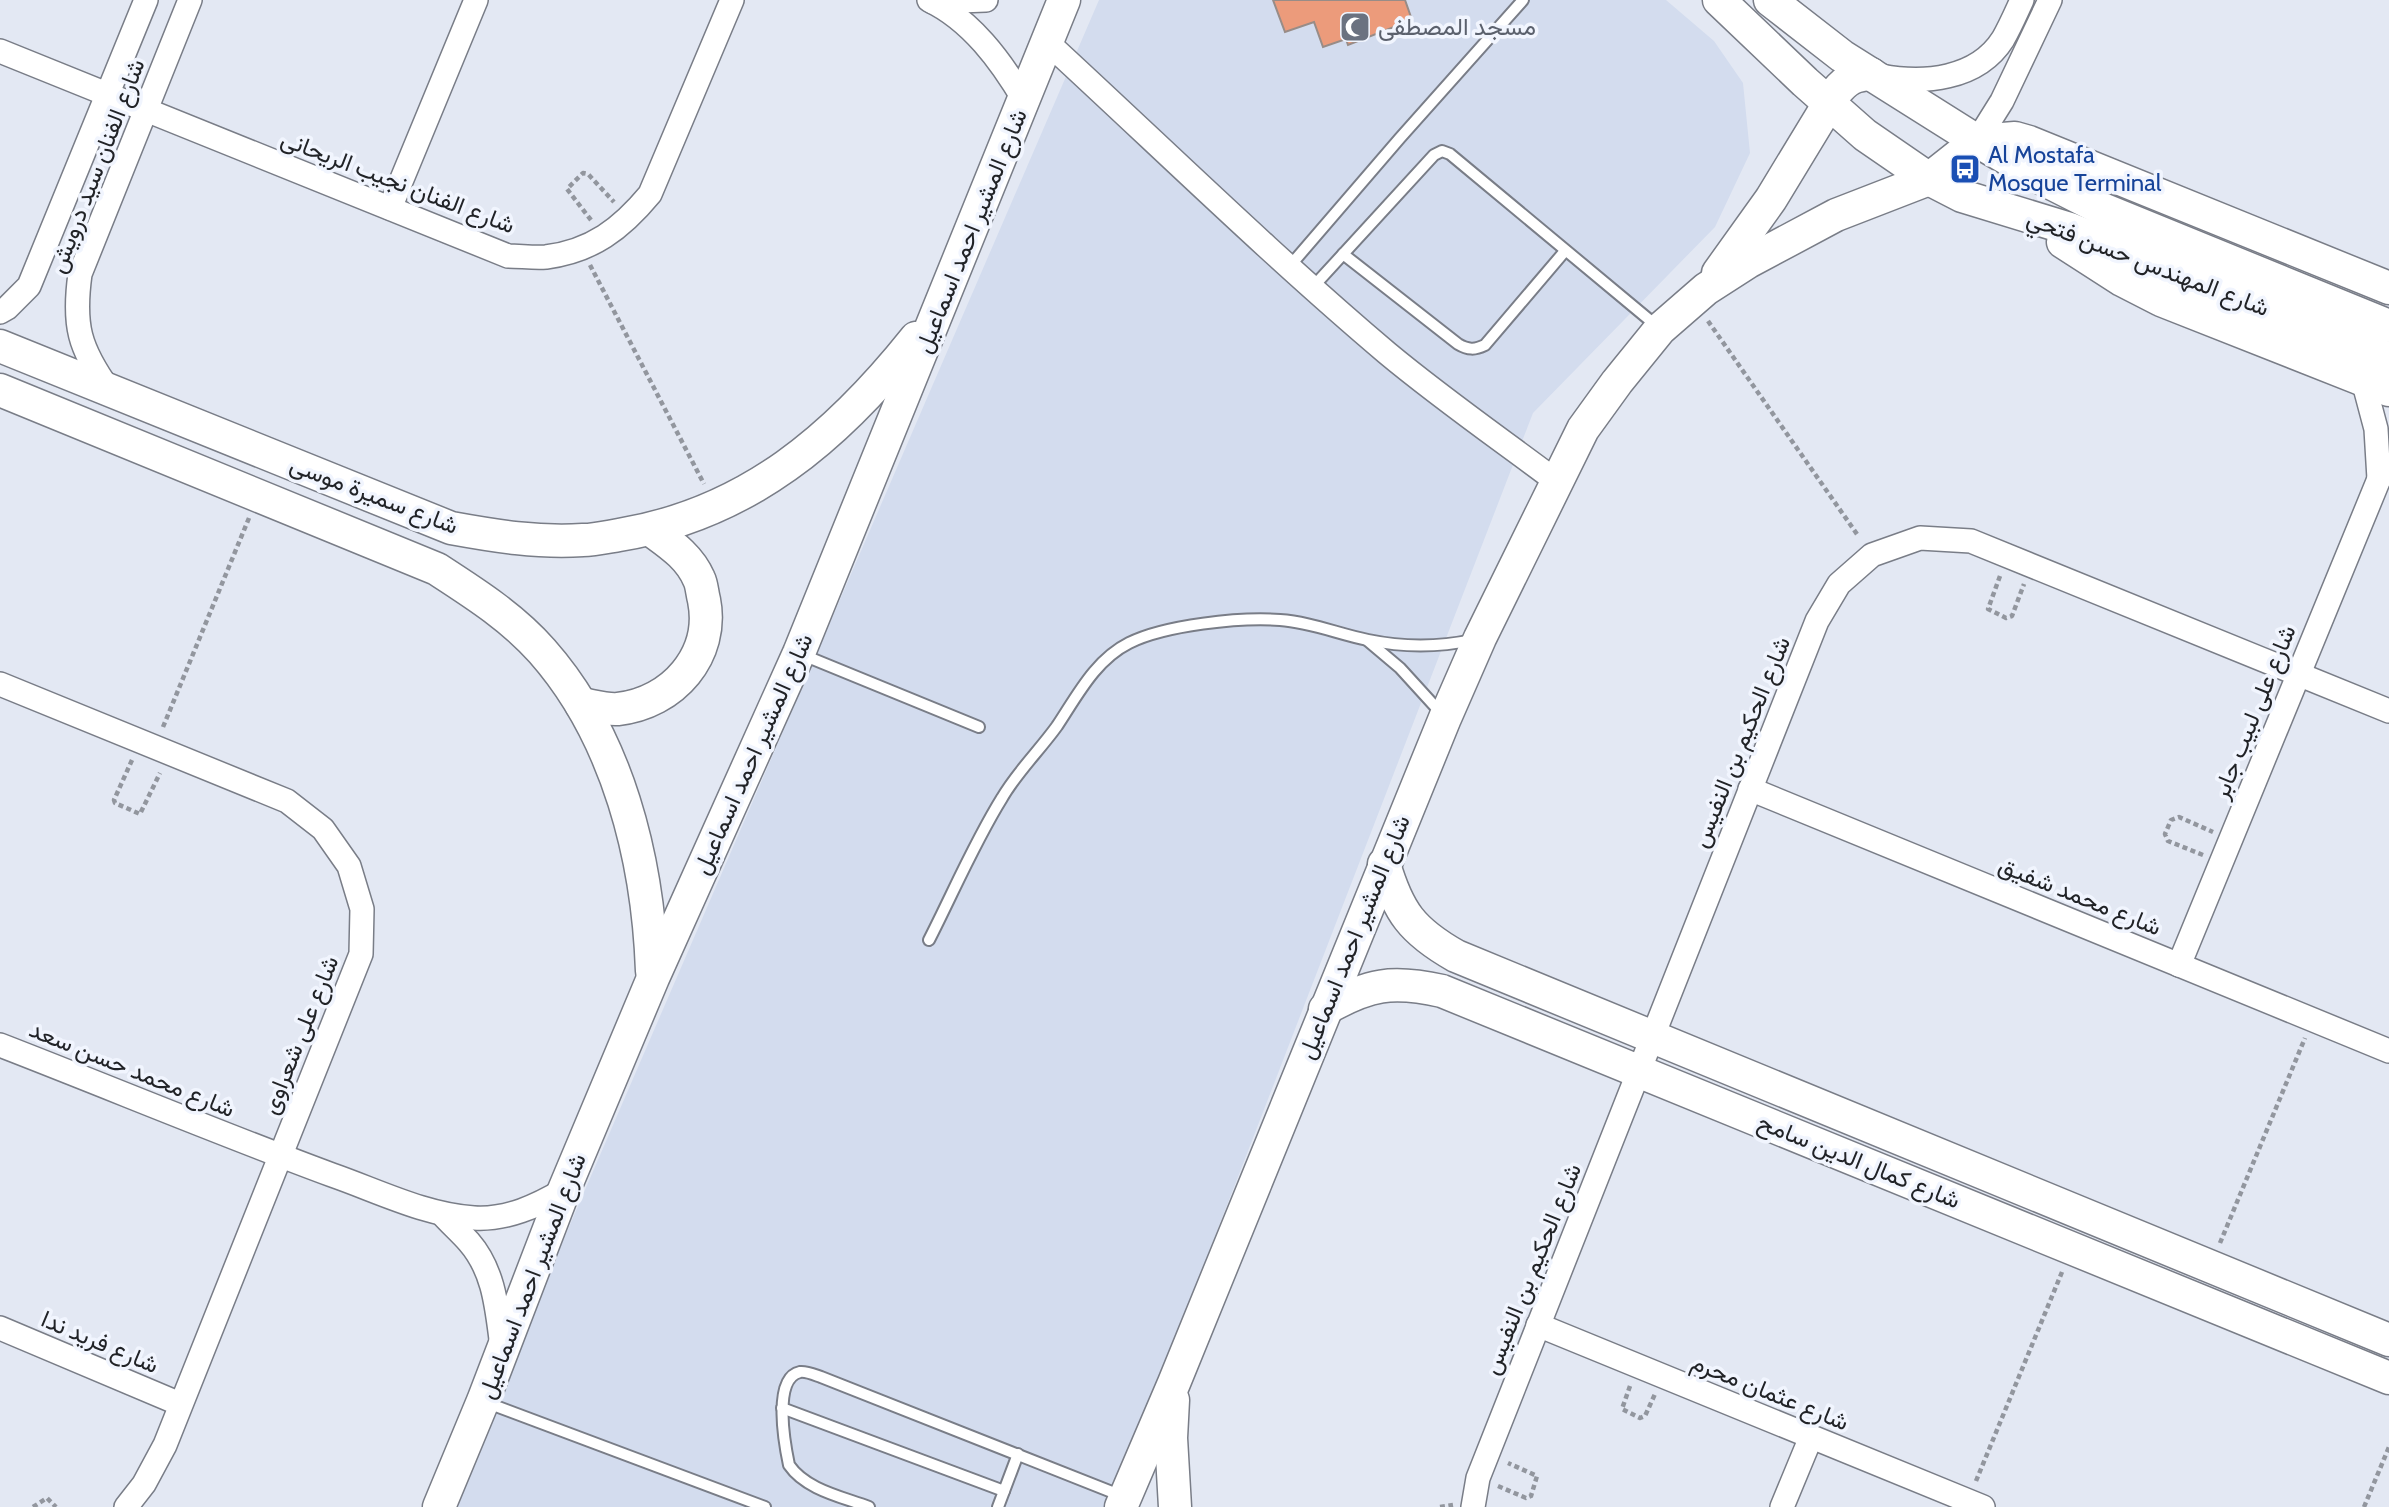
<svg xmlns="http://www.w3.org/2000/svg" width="2389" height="1507" viewBox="0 0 2389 1507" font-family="Cabin,Vazirmatn,sans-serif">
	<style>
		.built { fill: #d3dcee }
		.building { fill: #ec9b7b; stroke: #988c87; stroke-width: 2 }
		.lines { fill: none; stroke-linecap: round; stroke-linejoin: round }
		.lane-casing { stroke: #797d87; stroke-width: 14 }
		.street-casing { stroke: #797d87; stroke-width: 26 }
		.secondary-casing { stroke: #797d87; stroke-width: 35 }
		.path { stroke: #92969e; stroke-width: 4.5; stroke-dasharray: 5 3.5; stroke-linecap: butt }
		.lane { stroke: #fff; stroke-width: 10 }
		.street { stroke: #fff; stroke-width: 23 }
		.secondary { stroke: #fff; stroke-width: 32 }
		.labels { text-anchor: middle; stroke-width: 7; stroke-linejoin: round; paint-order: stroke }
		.worship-label { font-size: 24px; fill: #5b616d; stroke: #f1f5fe; text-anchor: start }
		.transit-label { font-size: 24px; fill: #164399; stroke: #f1f5fe; text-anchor: start }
		.street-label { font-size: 24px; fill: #212327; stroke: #f1f5fe }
	</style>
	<rect width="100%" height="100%" fill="#e3e8f3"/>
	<polygon class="built" points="1099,0 1666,0 1714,41 1743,83 1750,153 1715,227 1533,413 1134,1446 1108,1507 458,1507 499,1389"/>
	<polygon class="building" points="1273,0 1405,0 1412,20 1348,45 1346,39 1323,47 1314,22 1285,32"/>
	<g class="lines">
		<g class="lane-casing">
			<g id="lane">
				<path d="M1343,254L1458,344C1468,350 1475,350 1485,345L1565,251"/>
				<polyline points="1289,267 1400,138 1523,0"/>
				<polyline points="1312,288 1434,155 1442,151 1450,154 1658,327"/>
				<polyline points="1368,641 1400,668 1441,713"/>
				<polyline points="803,655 979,727"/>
				<path d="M929,940C953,893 974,843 1002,798C1017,772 1039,751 1057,726C1077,696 1095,660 1129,643C1165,625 1240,617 1280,620C1311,622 1338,634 1368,640C1402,647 1439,647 1473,640"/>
				<polyline points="485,1402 765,1507"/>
				<polyline points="782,1408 1004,1491"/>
				<path d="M869,1507C843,1497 806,1490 789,1465C785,1446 772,1378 800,1372C806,1371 815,1375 821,1377L1122,1496"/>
				<polyline points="998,1507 1018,1454"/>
			</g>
		</g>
		<g class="street-casing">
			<g id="street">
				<path d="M929,0C971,20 1001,61 1024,100"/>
				<polyline points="933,2 986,0"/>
				<path d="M1047,42C1160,146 1270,254 1387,353C1441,398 1500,439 1556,481"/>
				<path d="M0,51L508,256C520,256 534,258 546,257C592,251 621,229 650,194L732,0"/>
				<path d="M1881,76C1923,84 1977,80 2003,39C2010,27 2016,13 2022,0"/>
				<polyline points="1977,141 2002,101 2050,0"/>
				<polyline points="390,208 476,0"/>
				<polyline points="0,312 7,308 29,286 146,0"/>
				<polyline points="2363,380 2376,429 2379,479"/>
				<path d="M109,390C79,348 73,325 80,274L190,0"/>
				<polyline points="0,684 287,801 323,829 349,866 362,909 361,954 165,1445 144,1484 126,1507"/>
				<polyline points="1750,789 2389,1051"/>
				<polyline points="2179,965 2379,479 2389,466"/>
				<path d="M0,1045C111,1088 221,1134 332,1175C378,1191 425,1215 474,1218C507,1220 537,1206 564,1190"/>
				<path d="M442,1214C451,1224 461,1233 469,1242C495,1272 497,1310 502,1347"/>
				<polyline points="1538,1325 1983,1507"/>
				<polyline points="0,1328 180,1404"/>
				<polyline points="1473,1507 1478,1478 1817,621 1839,584 1872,555 1920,538 1971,541 2389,711"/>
				<polyline points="1782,1507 1811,1437"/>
			</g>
		</g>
		<g class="secondary-casing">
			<g id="secondary">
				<polyline points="1719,0 1805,82 1865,135 1929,179 1962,196 2070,229 2389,359"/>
				<polyline points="1770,0 1842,56 1977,141 2039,177 2100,208 2389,326"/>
				<polyline points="2063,242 2122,280 2161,300 2389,390"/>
				<path d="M1718,273L1771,199L1836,92C1847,79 1854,75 1871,74"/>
				<path d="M0,346L451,528C495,536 538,543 583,540C595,540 607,537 619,535C748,514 837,437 916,338"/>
				<path d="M0,390L437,569C474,593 512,617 542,651C618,737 648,859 652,971"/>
				<path d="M581,704C593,706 607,710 618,709C673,703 715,655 704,600C702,593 702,585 699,579C689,556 670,544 651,530"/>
				<path d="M1384,864C1398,912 1412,931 1456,956L2389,1340"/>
				<path d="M1325,1009C1369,984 1392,980 1442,991L2389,1378"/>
				<polyline points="1173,1400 1171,1438 1175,1507"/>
				<polyline points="439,1507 483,1401 564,1190 653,978 799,653 1064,0"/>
				<polyline points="1121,1507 1174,1383 1445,718 1480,638 1583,429 1617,382 1660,329 1706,289 1748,262 1836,215 1929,179 1977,141 2015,138 2029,142 2389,288"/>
			</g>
		</g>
		<g class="path">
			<polyline points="591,220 567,189 583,173 588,174 614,202"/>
			<polyline points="590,265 704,484"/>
			<polyline points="1708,321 1859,537"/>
			<polyline points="2000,576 1988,609 2006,618 2012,616 2024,584"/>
			<polyline points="163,727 249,518"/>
			<polyline points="132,760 114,800 115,803 140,814 160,773"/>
			<polyline points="2203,855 2168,841 2165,834 2171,820 2179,817 2213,832"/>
			<polyline points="2220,1243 2305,1038"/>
			<polyline points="1630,1386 1622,1409 1640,1418 1645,1416 1655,1394"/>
			<polyline points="1976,1481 2062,1272"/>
			<polyline points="1498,1486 1526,1498 1531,1496 1537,1476 1508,1463"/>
			<polyline points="33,1507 47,1498 56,1507"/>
			<polyline points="1440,1507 1453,1505"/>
			<polyline points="2364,1507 2389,1447"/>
		</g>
		<use href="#lane" class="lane"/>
		<use href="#street" class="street"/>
		<use href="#secondary" class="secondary"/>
	</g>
	<defs>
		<g id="mosque-square" transform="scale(1.575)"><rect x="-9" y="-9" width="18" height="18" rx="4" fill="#6b7280" stroke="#f1f5fe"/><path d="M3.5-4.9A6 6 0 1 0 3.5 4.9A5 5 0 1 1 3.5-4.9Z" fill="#fff"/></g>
		<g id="bus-square" transform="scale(1.575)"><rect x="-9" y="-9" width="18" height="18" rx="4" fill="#1a4fb4" stroke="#f1f5fe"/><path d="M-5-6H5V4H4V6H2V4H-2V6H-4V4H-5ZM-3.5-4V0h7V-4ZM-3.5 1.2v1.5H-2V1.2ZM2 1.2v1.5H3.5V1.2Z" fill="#fff"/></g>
	</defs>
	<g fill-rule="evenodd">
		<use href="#mosque-square" x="1355" y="27"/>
		<use href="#bus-square" x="1965" y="169"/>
	</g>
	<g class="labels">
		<g class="worship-label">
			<text x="1378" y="35">مسجد المصطفى</text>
		</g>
		<g class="transit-label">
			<text x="1988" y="163">Al Mostafa<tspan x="1988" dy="28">Mosque Terminal</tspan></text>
		</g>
		<g class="street-label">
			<text transform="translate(97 166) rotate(-69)" y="8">شارع الفنان سيد درويش</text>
			<text transform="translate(398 182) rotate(21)" y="8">شارع الفنان نجيب الريحانى</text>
			<text transform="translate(971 231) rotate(-68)" y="8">شارع المشير احمد اسماعيل</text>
			<text transform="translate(2148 263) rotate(21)" y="8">شارع المهندس حسن فتحي</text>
			<text transform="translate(374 495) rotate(21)" y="8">شارع سميرة موسى</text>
			<text transform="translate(2254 712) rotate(-68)" y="8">شارع على لبيب جابر</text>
			<text transform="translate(1741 742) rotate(-68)" y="8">شارع الحكيم بن النفيس</text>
			<text transform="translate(753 754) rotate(-66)" y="8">شارع المشير احمد اسماعيل</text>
			<text transform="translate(2080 896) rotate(22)" y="8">شارع محمد شفيق</text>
			<text transform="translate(1354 937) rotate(-68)" y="8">شارع المشير احمد اسماعيل</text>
			<text transform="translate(300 1035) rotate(-68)" y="8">شارع على شعراوى</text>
			<text transform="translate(132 1069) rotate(22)" y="8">شارع محمد حسن سعد</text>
			<text transform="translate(1859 1161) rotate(22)" y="8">شارع كمال الدين سامح</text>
			<text transform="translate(1532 1269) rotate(-68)" y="8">شارع الحكيم بن النفيس</text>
			<text transform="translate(532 1276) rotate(-69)" y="8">شارع المشير احمد اسماعيل</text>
			<text transform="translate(100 1342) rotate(23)" y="8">شارع فريد ندا</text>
			<text transform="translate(1770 1392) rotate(22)" y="8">شارع عثمان محرم</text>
		</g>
	</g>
</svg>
